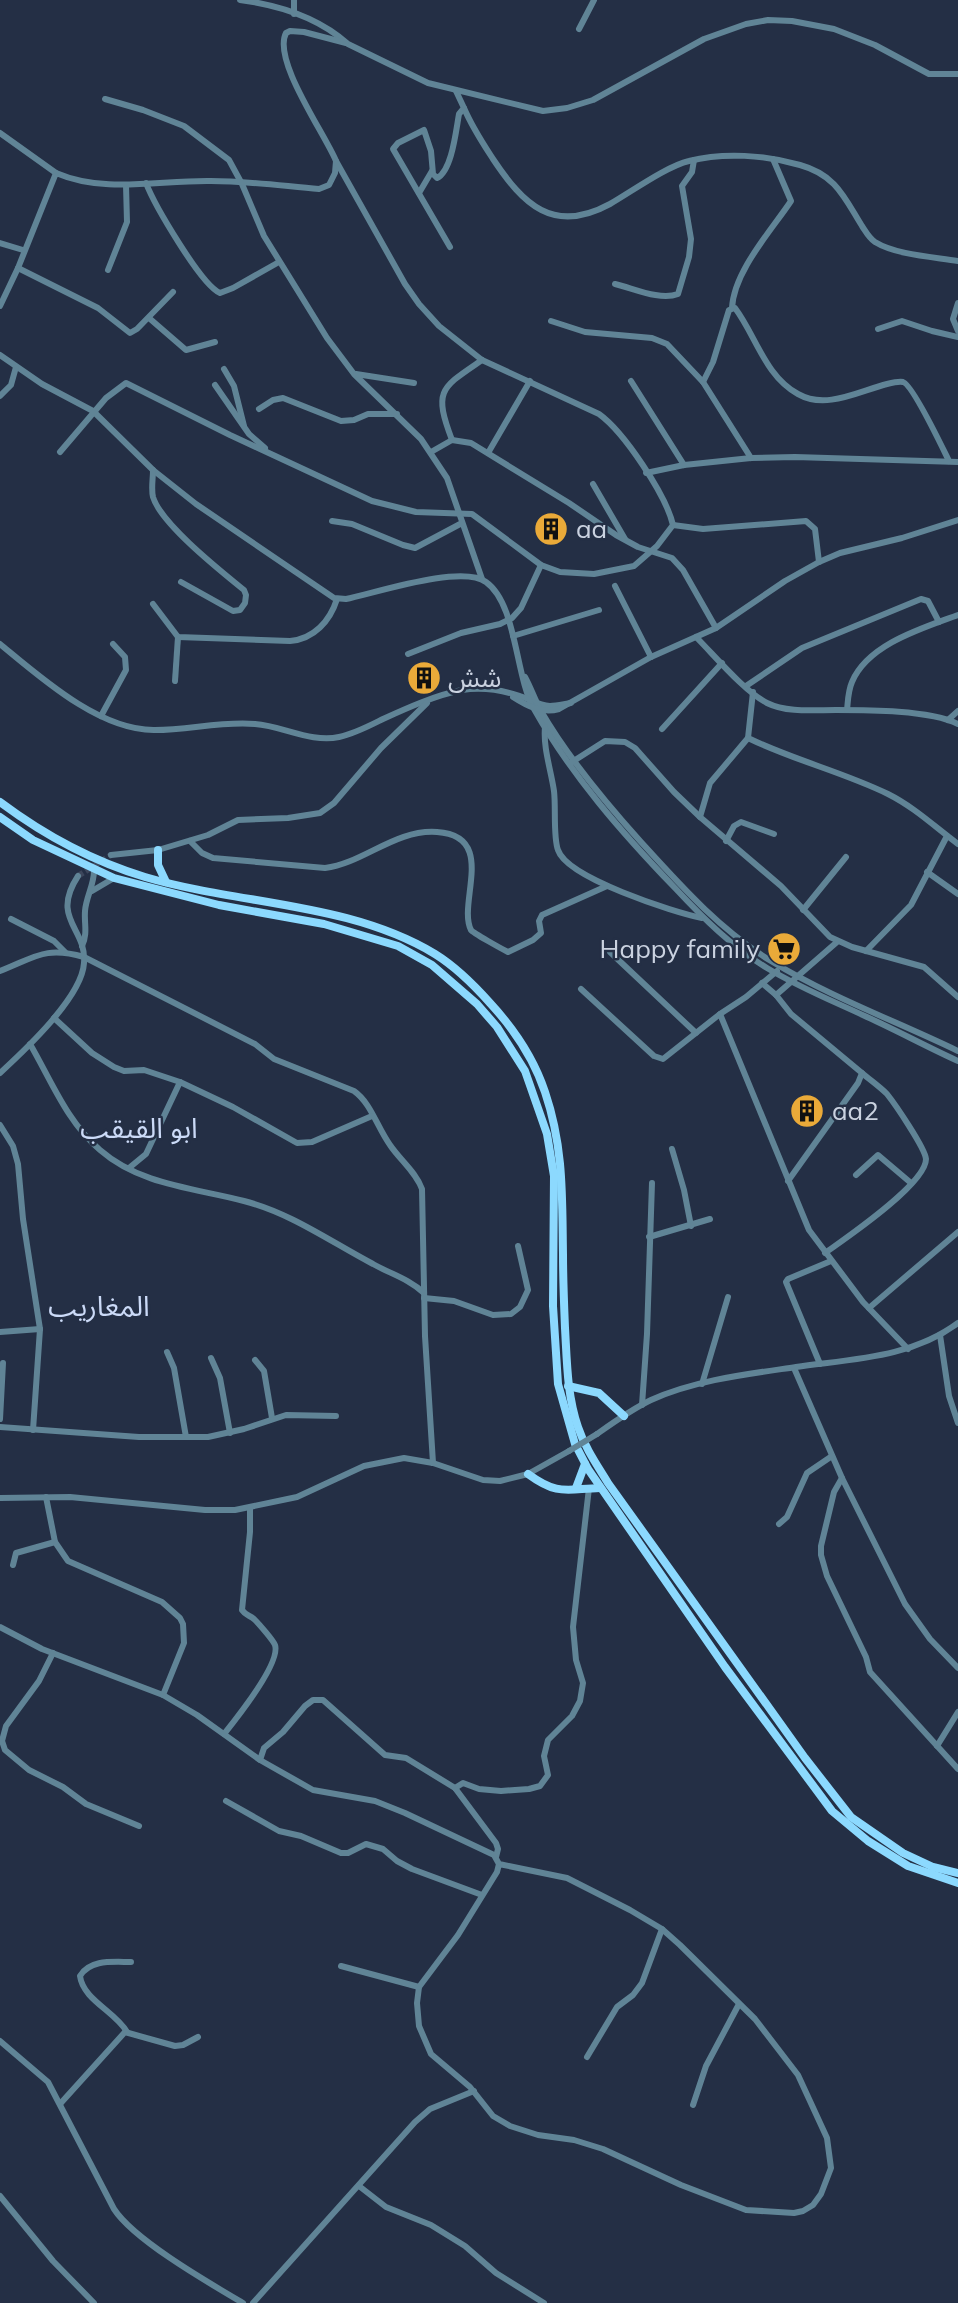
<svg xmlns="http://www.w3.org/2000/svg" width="958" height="2303" viewBox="0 0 958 2303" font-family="Mulish,'Noto Sans Arabic',sans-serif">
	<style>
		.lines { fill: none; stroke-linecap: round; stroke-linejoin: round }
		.minor-tunnel { stroke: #3d475c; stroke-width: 6; stroke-dasharray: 6 3; stroke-linecap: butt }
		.minor { stroke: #608496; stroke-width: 6 }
		.major { stroke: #8cd9fe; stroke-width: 8 }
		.minor-bridge { stroke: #608496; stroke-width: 6 }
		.labels { text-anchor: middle; stroke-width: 5; stroke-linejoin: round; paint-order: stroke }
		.poi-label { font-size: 26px; fill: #cad2e0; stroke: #242f45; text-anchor: start }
		.neighbourhood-label { font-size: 28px; fill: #cbdaf7; stroke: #242f45 }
	</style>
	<rect width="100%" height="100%" fill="#242f45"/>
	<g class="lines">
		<polyline class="minor-tunnel" points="78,876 111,855"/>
		<g class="minor">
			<path d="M240,0C278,5 319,18 348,44L428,83L543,111L567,108L593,100L704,39L746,24L768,20L792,21L834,29L875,45L929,74H958"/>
			<polyline points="294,0 294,14"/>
			<polyline points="579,29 594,0"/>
			<polyline points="105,99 143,110 184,126 229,160 242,184 264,236 327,338 354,374 421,439 447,478 482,579"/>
			<path d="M464,108C472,127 482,142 493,159C523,204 553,235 610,204C631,192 667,166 689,161C724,152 765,155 800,165C836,175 844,197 862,226C866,232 869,238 875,242C896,255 934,257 958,261"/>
			<polyline points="0,133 56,173"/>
			<path d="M146,183C154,204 201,285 220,293L233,288L279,262"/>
			<polyline points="419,193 432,171"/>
			<polyline points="0,243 23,250"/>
			<path d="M450,247L393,149L398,143L424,130L431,151L433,174L437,178C452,171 456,130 459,114L464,108L456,91"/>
			<polyline points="18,268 98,308 130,333 137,329 173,292"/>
			<polyline points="108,270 127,222 126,185"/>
			<path d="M615,284C633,288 660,301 678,294L689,257L691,239L682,186L692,172L694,160"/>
			<polyline points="958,303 953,319 958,331"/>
			<path d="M0,306L18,268L56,173C105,194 159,180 211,181C247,181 283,186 319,189L329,185L335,173L336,161C325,134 272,60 286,33L290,31L304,32L346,43"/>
			<path d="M732,308C734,271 771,231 791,201L773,159"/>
			<polyline points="149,318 186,350 215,342"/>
			<polyline points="551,321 585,332 652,338 667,344 703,382 751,458"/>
			<polyline points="878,329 902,321 932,331 958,337"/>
			<path d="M0,355L42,384L93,411L153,470L196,504L334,598L346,599C375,593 462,564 486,582C517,604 515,676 534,709C571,775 623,834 675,888C703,918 732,947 767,968C800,988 833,1001 867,1017C898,1031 927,1047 958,1061"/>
			<polyline points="224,369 234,386 244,426"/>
			<polyline points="356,374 414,383"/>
			<polyline points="631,381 684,465"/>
			<path d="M703,382L713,362L729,310L735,308C756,336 765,376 798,394C826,410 859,391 887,384C891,383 899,381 903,382C913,385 943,449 949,461"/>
			<polyline points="215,385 249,434 265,448"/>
			<polyline points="0,396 11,385 16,367"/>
			<polyline points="259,409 273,400 283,398 341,421 354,420 368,414 397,414"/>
			<path d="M452,440C433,390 441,388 482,360"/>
			<path d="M60,452L106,398L126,383L230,435L372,501L416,512L472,514L541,565L560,572L594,574L634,566L657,546L673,525C666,495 624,432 599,414L482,360L439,326L419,304L405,284L336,161"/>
			<polyline points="431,452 452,440 471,443 569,503 616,535 638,547 672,558 683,570 716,628"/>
			<polyline points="488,453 530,381"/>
			<path d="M153,470C153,479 151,489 153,497C161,524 222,572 244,590L246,595L245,603L240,610L233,611L181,582"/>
			<polyline points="646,473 684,465 751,458 795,457 958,462"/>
			<polyline points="593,484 625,539"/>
			<polyline points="332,521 352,524 403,545 415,548 462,523"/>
			<polyline points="673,525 703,529 806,521 815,529 819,562"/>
			<polyline points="615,586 651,657"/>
			<path d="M153,604L178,637L290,641C314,639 330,621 337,599"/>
			<polyline points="513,636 599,610"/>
			<path d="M696,637C715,656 744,691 767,703C787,713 814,710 836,710C868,710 930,710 958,724"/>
			<path d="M0,644C40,677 100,731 155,730C189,730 221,721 255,724C283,726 311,743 339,737C354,734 369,726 383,719C407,708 436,695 462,690C481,687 502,690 520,696C530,699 539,706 550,706C557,706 564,704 571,703"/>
			<polyline points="408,654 461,633 500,624 512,618 521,608 541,565"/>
			<path d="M525,677C531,688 535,700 541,711C568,758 605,802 641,842C681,886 720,930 771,961C830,997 896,1021 958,1051"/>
			<polyline points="175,681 178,637"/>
			<polyline points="746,686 802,648 921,599 928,601 939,622"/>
			<path d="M753,692L748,738C793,760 843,772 888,794C914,807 935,827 958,844"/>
			<path d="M513,697C527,706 542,714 559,709L651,657L716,628L785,581L819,562L840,553L902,538L958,520"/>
			<path d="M847,710C848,701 848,691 852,682C868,644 923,628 958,615"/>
			<polyline points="101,716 126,670 125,657 113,644"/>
			<polyline points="948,720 958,711"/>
			<path d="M545,727C543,748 551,770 554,791C556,807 553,837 558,850C567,878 673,912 702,918"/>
			<polyline points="662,729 722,663"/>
			<polyline points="748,738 710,783 700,817 781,886 830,937 852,947 924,967 958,997"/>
			<polyline points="572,762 605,741 625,742 635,748 674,792 700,817"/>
			<path d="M190,841L202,853L213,858L325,868C364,863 395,829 437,832C498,836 457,903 471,930C473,933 502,949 508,952L533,940L541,933L539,921L542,915L607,886"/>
			<polyline points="726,841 734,826 741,822 774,834"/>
			<polyline points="111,855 158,850 208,835 238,820 288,818 320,813 334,803 381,748 427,703"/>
			<polyline points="927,872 958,894"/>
			<polyline points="92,891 114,878"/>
			<polyline points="803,910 846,857"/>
			<polyline points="11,919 54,941 65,952"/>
			<path d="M82,946C88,933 84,924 85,911C86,897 94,885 94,871"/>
			<polyline points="866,951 911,905 947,836"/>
			<polyline points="610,952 696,1033"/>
			<path d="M0,971C36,957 45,946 84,957L255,1044L274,1059L354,1091C371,1103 377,1127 390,1145C400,1160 416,1172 422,1189L425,1336L433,1463"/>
			<polyline points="762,983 776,995 791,1014 862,1073 858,1083 788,1181"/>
			<polyline points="581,989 654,1056 663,1059 720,1014 746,997 777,971"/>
			<polyline points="776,995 837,942"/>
			<polyline points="720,1014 809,1230 863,1302 908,1349"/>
			<polyline points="54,1018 92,1053 114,1067 124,1071 144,1070 180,1082 233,1107 297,1143 312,1142 372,1116"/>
			<path d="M30,1044C51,1080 67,1122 100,1150C140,1185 194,1188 244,1201C291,1213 331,1242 373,1264C391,1274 409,1279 424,1293"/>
			<path d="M0,1073C25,1050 82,997 84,963C87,928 50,919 78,876"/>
			<polyline points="0,1125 13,1146 18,1164 23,1219 40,1329 33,1430"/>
			<polyline points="672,1149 684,1190 691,1226"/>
			<polyline points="129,1168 146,1154 180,1082"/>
			<polyline points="856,1175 878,1155 911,1183"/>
			<polyline points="649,1237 710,1219"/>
			<path d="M825,1253C846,1238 926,1184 926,1159C925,1148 895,1104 887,1094C879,1086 870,1080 862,1073"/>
			<polyline points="424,1298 454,1301 493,1315 511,1314 520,1307 528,1290 518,1246"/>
			<polyline points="869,1308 958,1232"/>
			<polyline points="0,1332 40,1329"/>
			<polyline points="940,1335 949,1396 958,1423"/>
			<polyline points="167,1352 174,1368 186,1437"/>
			<polyline points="211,1358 220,1378 230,1433"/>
			<polyline points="255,1360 264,1371 272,1418"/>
			<polyline points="820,1364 786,1282 788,1279 831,1261"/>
			<polyline points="794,1368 842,1478 905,1604 930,1639 958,1668"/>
			<polyline points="702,1384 728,1297"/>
			<polyline points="642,1405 647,1334 652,1183"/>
			<polyline points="0,1419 3,1363"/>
			<polyline points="0,1427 139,1437 208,1437 244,1429 286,1415 336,1416"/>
			<path d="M597,1434C614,1422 632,1409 651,1400C695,1380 748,1374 796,1367C852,1359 911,1358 958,1323"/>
			<polyline points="842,1478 834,1492 821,1546 821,1555 827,1576 866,1657 870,1672 958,1769"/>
			<polyline points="46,1497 55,1542 68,1561 162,1602 180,1618 183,1624 184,1643 163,1695"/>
			<polyline points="0,1498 70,1497 205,1510 235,1510 297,1497 364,1466 404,1458 433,1463 483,1480 500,1481 528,1474 569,1451"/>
			<polyline points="779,1524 787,1517 807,1473 832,1456"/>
			<polyline points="13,1565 16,1553 55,1542"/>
			<polyline points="0,1627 42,1649 163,1695 197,1715 260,1760 313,1790 375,1801 405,1813 494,1855 499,1864 567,1878 630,1910 662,1929 680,1945 755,2019 798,2075 827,2138 831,2168 821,2194 813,2205 803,2211 794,2213 746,2210 681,2185 603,2149 574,2140 538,2135 510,2126 493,2116 470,2087 431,2054 419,2026 417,2003 419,1987 458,1935 497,1872 499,1864"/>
			<polyline points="53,1653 39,1681 6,1726 2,1741 5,1750 29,1770 63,1787 86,1804 139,1826"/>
			<path d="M224,1734C236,1719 281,1663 275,1645C273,1640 259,1624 255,1620C250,1615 246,1616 242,1610L250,1532V1508"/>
			<polyline points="937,1746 958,1712"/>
			<polyline points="260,1760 264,1748 283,1732 305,1706 313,1700 323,1700 385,1755 406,1758 455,1788 496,1843 498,1849 496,1857"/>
			<polyline points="455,1788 463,1783 479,1789 501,1791 529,1789 540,1786 548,1775 544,1756 548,1740 572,1716 580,1701 583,1683 576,1660 573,1627 589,1488"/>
			<polyline points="226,1801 279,1831 301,1836 341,1853 348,1853 366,1844 383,1849 397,1861 412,1869 482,1895"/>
			<polyline points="341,1966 419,1987"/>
			<path d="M127,2032C116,2012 83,2000 80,1976C90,1959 113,1962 131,1962"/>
			<path d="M0,2041L48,2082L114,2209C134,2240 209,2283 243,2303"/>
			<polyline points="587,2057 617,2007 633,1995 642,1983 662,1929"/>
			<polyline points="60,2104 125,2032 175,2046 183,2045 198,2037"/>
			<polyline points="693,2105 706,2066 739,2004"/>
			<polyline points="359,2186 386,2207 431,2225 465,2246 496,2273 544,2303"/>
			<polyline points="0,2196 53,2261 94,2303"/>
			<polyline points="253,2303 415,2122 430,2109 474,2091"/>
		</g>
		<g class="major">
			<path d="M0,802C44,835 92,861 145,877C240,905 349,902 435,954C456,967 474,985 490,1003C514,1029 534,1059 545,1092C564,1148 562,1197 563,1254C563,1279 564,1304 565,1328C567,1362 567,1395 578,1427C585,1448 597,1465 608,1483L805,1758L851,1817L903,1853L933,1867L958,1873"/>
			<polyline points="0,817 33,840 114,878 219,905 324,924 398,946 432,965 477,1004 497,1027 525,1071 547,1134 554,1176 553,1306 558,1384 575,1444 588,1469 725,1667 832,1811 868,1841 908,1866 958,1883"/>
			<polyline points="158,850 158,865 166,882"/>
			<polyline points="568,1386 599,1393 624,1416"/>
			<path d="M528,1474C558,1496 566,1489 600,1488"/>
			<polyline points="576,1488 585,1464"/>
		</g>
		<polyline class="minor-bridge" points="569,1451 597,1434"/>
	</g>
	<defs>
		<g id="building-disc" transform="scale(1.75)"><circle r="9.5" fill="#eaaa39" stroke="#242f45"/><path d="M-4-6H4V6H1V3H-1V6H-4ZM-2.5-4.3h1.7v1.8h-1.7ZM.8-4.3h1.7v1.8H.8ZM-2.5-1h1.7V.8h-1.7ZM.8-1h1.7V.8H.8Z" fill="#111"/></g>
		<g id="supermarket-disc" transform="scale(1.75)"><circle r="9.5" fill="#eaaa39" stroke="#242f45"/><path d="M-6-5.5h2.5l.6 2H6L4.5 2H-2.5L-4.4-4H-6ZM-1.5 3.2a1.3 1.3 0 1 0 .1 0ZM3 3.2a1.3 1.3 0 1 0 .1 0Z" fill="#111"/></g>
	</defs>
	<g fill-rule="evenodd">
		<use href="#building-disc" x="551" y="529"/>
		<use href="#building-disc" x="424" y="678"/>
		<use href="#supermarket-disc" x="784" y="949"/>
		<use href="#building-disc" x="807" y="1111"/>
	</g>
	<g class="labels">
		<g class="poi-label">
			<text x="576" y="538">aa</text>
			<text x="448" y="687">شش</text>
			<text x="760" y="958" text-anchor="end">Happy family</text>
			<text x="832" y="1120">aa2</text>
		</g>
		<g class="neighbourhood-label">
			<text x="139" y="1138">ابو القيقب</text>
			<text x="99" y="1316">المغاريب</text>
		</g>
	</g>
</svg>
